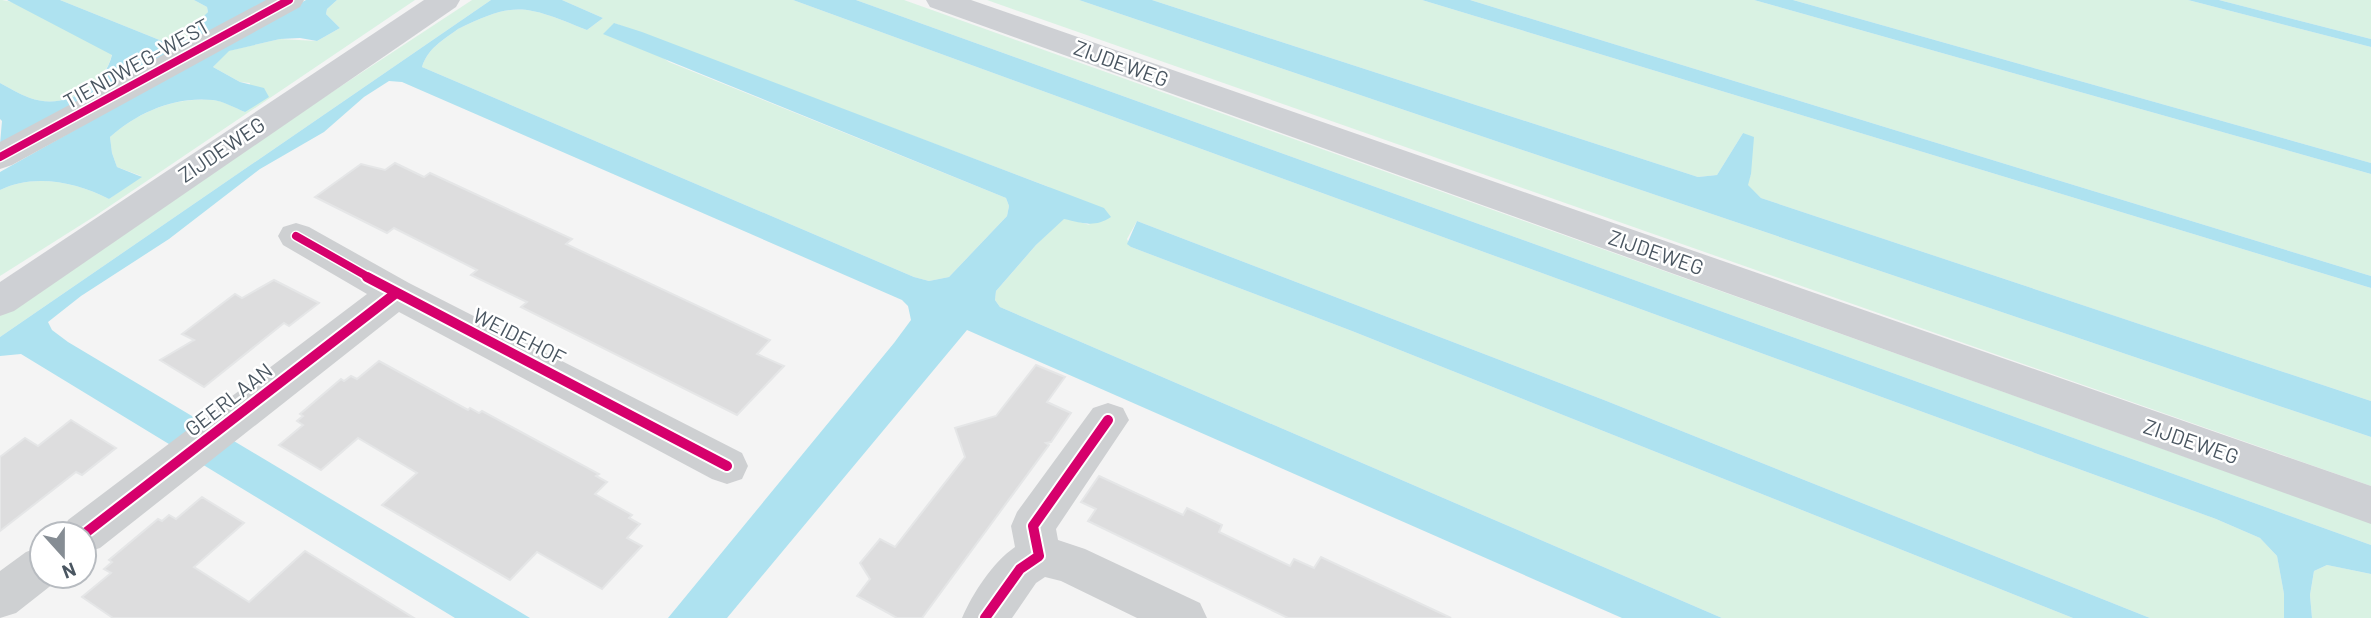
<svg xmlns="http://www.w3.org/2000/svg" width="2371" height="618" viewBox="0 0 2371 618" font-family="Barlow,sans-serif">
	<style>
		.green { fill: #d9f2e3 }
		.water { fill: #aee2f0 }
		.building { fill: #ddddde; stroke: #e5e6e7; stroke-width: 2 }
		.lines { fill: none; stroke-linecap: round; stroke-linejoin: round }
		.minor { fill: #ced0d2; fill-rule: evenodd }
		.secondary { fill: #ced0d4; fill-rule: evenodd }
		.cycleway-far1-casing { stroke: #fff; stroke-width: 11 }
		.cycleway-casing { stroke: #fff; stroke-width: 14 }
		.cycleway-far1 { stroke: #d6006c; stroke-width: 8 }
		.cycleway { stroke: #d6006c; stroke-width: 10 }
		.labels { text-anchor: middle; stroke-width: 5; stroke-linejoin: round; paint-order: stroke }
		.street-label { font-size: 21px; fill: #4a5661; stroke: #fff }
	</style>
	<rect width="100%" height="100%" fill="#f4f4f4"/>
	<g class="green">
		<path d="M0,0C23,0 88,42 112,54C104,89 63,110 30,98C19,94 10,88 0,83Z"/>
		<polygon points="60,0 194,0 207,7 208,12 188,39 172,45"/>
		<path d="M337,0H415L95,216L0,276V190C33,173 77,182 109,199L141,176L117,167L112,153L110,137C138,112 175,97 213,100C224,101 235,108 245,112L250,83L240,82L213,67L228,51L280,39L317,41L340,28L326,14L327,9Z"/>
		<polygon points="472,0 491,0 0,337 0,316 221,165"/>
		<path d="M562,0H793L2216,519L2260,538L2277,556L2284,594V618H2150L1604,400L1137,221L1127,239L1131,247L1352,331L2073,618H1722L1000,307L995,300L996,291L1036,245L1064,218L1090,225L1049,187L614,23L669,62L1006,198L1009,206L1007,216L949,277L929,281L914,277L422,67C428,48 442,41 458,29C517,0 526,6 587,30L603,18Z"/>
		<polygon points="856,0 904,0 2371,523 2371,545"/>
		<polygon points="987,0 1079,0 2371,437 2371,486"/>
		<polygon points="1152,0 1422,0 2371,288 2371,401 1761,198 1747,185 1751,174 1743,133 1717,175 1698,177"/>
		<polygon points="1470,0 1754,0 2371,174 2371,276"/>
		<polygon points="1793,0 2188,0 2371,47 2371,163"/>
		<polygon points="2219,0 2371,0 2371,39"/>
		<polygon points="2327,565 2371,574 2371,618 2312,618 2310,595 2314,571"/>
	</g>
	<g class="water">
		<path d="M7,0H60L172,45L188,39L189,31L208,12L207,7L194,0H270L0,144L2,121L0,119V83C10,88 19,94 30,98C63,110 104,89 112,55Z"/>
		<path d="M306,0H337L327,9L326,14L340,28L317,41L300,38L280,39L229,51L213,67L240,82L264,88L269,97L245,112C235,108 223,101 213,100C175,96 138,112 110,137L112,153L117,167L142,177L109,199C77,182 33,173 0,190V172Z"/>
		<path d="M491,0H562L603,18L587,30C526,6 517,0 458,29C442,41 428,48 422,67L914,277L929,281L949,277L1007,216L1009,206L1006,198L603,34L614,23L642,32L1104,208L1111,217C1094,228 1083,223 1064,219L1036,245L996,291L995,300L1000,307L1722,618H1622L967,330L727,618H668L894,343L911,320L908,306L902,300L402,82L389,81L364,97L324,132L260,169L169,239L81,296L48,322L52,330L68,342L530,618H455L21,354L0,356V337Z"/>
		<polygon points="793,0 856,0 2371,545 2371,574 2327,565 2314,571 2310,595 2312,618 2284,618 2284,594 2277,556 2260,538 2216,519"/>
		<polygon points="1079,0 1152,0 1698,177 1717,175 1743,133 1754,137 1751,174 1748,185 1761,198 2371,401 2371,437"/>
		<polygon points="1422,0 1470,0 2371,276 2371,288"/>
		<polygon points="1754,0 1793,0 2371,163 2371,174"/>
		<polygon points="2188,0 2219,0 2371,39 2371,47"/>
		<polygon points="1137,221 1604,400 2150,618 2073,618 1352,331 1131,247 1127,244"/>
	</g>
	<g class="building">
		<polygon points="395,163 424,177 430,173 572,239 566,244 770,340 757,354 784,366 737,415 521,307 527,302 471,275 477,270 394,228 387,233 315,197 361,164 385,170"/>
		<polygon points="274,280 319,303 289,326 284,323 204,387 160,360 194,340 182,334 235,294 242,298"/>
		<polygon points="379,361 468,410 470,408 479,413 482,411 599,474 596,476 607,482 595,494 632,515 629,518 640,524 627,538 642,546 602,589 537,552 510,580 382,505 417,473 358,438 321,470 279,445 303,425 297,421 303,416 300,414 341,379 344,381 351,376 357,379"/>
		<polygon points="1036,365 1065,377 1047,402 1071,413 1051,442 1046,443 1049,445 922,618 897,618 857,596 870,579 860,563 880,539 895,547 965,457 955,428 996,416"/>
		<polygon points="71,420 116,448 82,475 76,472 0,531 0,457 25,438 38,446"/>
		<polygon points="1099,476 1183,515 1187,508 1222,525 1219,532 1290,566 1294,559 1314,568 1321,557 1451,618 1288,618 1088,521 1096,509 1081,502"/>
		<polygon points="202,497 244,523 194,567 249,602 305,551 414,618 113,618 82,597 111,573 104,569 112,562 109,560 158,519 162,521 169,515 176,519"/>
	</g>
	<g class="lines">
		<g class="minor">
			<polygon points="266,0 304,0 300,7 12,165 0,169 0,142"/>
			<polygon points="296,223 309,227 409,283 742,453 748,466 742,479 727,484 712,479 399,312 100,548 84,553 84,534 62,534 68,520 367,294 283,245 278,236 283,227"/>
			<path d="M1108,403L1123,408L1129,420L1056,529L1058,540L1085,549L1200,603L1207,618H1137L1061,581L1045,577L1036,583L1012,618H962C973,593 992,563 1015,547L1011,526L1017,512L1093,408Z"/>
			<polygon points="42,546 42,576 60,576 58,580 16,613 0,618 0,571 26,552"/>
		</g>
		<g class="secondary">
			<polygon points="424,0 460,0 456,7 14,311 0,316 0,282"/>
			<polygon points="926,0 971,0 2371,486 2371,524 930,7"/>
		</g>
		<g class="cycleway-far1-casing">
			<g id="cycleway-far1">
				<polyline points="0,157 289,0"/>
				<polyline points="296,236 370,278"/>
			</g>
		</g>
		<g class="cycleway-casing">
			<g id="cycleway">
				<polyline points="367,277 727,466"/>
				<polyline points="84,534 396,293"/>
				<polyline points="985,618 1020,569 1039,556 1033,526 1108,420"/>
			</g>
		</g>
		<use href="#cycleway-far1" class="cycleway-far1"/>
		<use href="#cycleway" class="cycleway"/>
	</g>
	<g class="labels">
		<g class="street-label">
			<text transform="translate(137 64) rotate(-29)" y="7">TIENDWEG-WEST</text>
			<text transform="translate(1121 64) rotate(20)" y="7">ZIJDEWEG</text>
			<text transform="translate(222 150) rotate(-34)" y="7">ZIJDEWEG</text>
			<text transform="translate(1656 253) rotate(19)" y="7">ZIJDEWEG</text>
			<text transform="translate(519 337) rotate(27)" y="7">WEIDEHOF</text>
			<text transform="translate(229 400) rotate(-38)" y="7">GEERLAAN</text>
			<text transform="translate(2191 442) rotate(19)" y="7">ZIJDEWEG</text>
		</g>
	</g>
	<g transform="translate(63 555) rotate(159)"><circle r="33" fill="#ffffff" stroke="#b7bbc0" stroke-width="2"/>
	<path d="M0-5L12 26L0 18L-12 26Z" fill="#868d94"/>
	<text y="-10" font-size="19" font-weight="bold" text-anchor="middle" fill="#4a5661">N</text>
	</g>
</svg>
